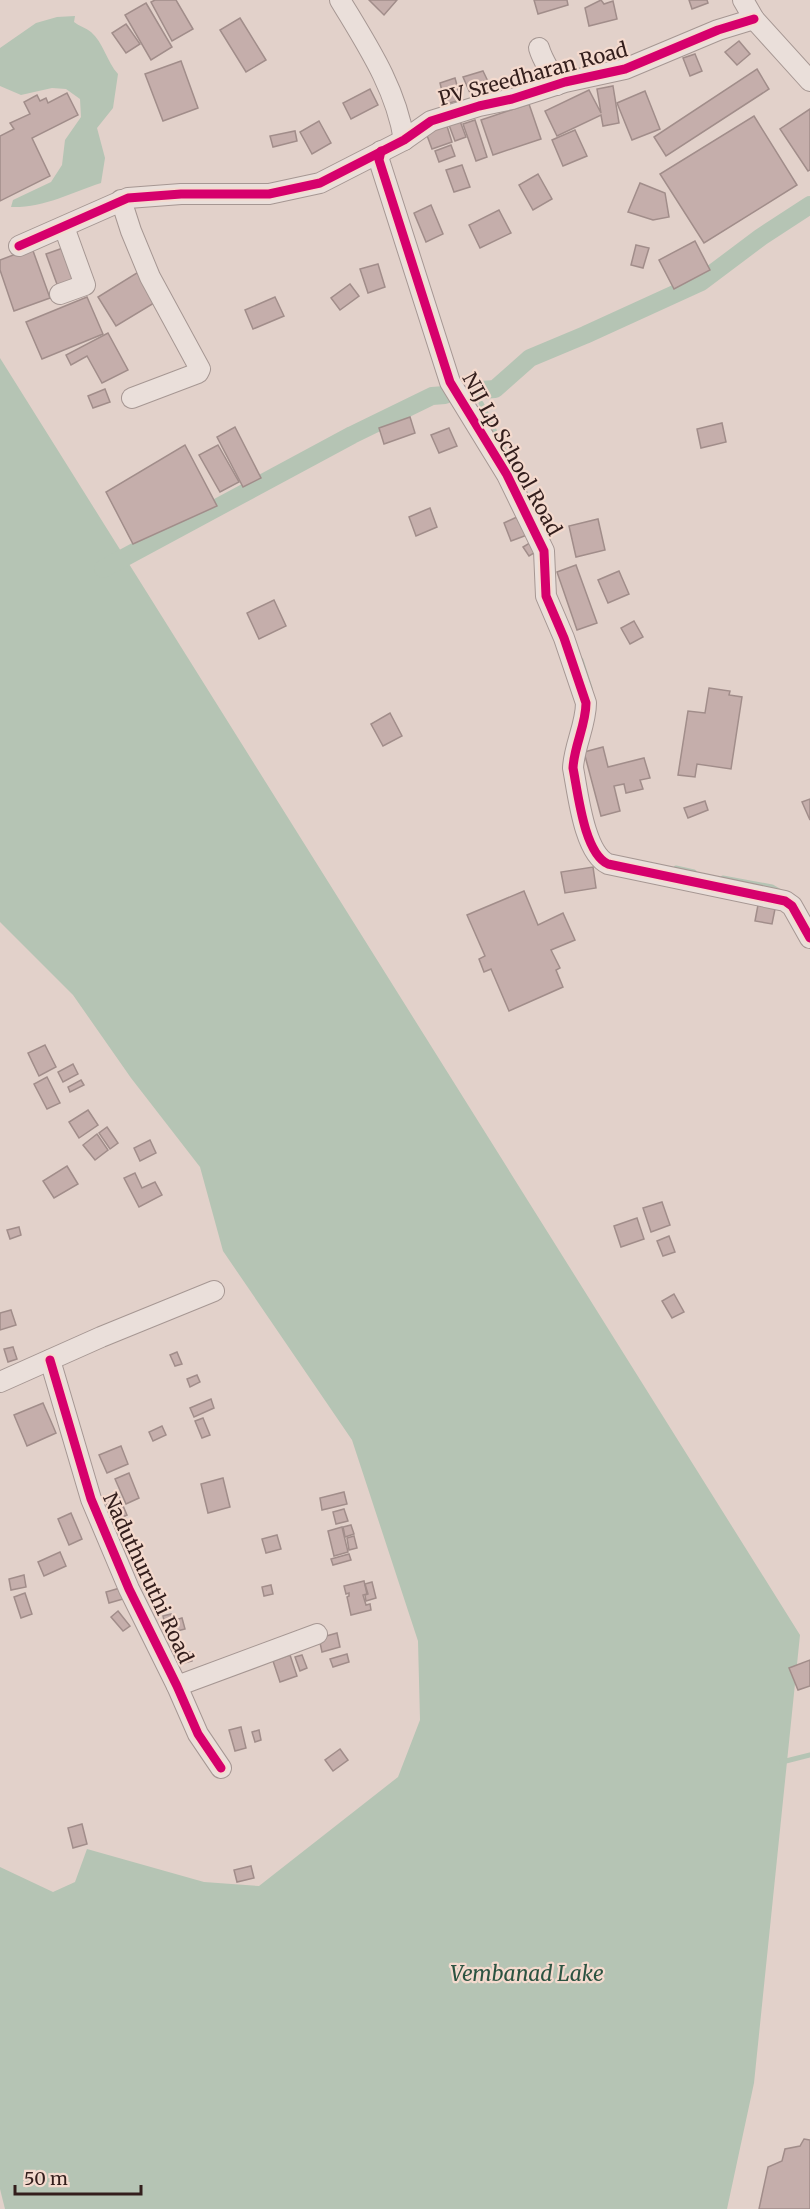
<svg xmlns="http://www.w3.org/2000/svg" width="810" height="2209" viewBox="0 0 810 2209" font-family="Merriweather,serif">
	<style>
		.water { fill: #b5c4b4 }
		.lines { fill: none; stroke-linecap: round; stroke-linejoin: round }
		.stream { stroke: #b5c4b4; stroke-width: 5 }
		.canal { stroke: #b5c4b4; stroke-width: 18 }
		.building { fill: #c5aeab; stroke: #a18d8a; stroke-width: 1.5 }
		.street-casing { stroke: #a69793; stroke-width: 22 }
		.street { stroke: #eadfda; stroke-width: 20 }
		.cycleway-casing { stroke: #f4dace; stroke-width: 13 }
		.cycleway { stroke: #d6006c; stroke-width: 9 }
		.labels { text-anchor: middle; stroke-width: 4.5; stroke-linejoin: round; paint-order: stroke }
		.street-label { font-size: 20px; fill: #331e1c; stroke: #f4dace }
		.water-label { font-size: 21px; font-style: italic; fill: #2c5341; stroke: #f4dace }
	</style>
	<rect width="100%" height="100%" fill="#e2d1ca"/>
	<g class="water">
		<path d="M75,16L74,22C79,26 86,28 91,32C103,42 107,62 118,74L113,108L97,128L105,158L101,183C71,193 43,208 11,207L13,200L51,182L62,165L65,140L81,117L80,99L66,89L52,88L21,95L0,86V48L36,23L57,17Z"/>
		<polygon points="0,358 800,1635 754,2083 727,2209 5,2209 0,2189 0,1867 53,1892 75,1882 87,1849 204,1882 259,1886 398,1777 420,1720 418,1641 352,1440 223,1251 200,1167 131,1078 73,995 0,922"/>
	</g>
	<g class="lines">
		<g class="stream">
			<polyline points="481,403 509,461"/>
			<polyline points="581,660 590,688"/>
			<polyline points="676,868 694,872"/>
			<polyline points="723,878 772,887 779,891"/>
			<polyline points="782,1762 810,1755"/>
		</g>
		<g class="canal">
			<polyline points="480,390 495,389 530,358 585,335 701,282 761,237 810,205"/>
			<polyline points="103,569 352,435 432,396 445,395"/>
		</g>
	</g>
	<g class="building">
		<polygon points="155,0 176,0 193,29 172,41 151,2"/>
		<polygon points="369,0 397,0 384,15"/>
		<polygon points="534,0 567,0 568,5 538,14"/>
		<polygon points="601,0 604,4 613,1 617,19 589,26 585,8"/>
		<polygon points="689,0 707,0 708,3 692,9"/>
		<polygon points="146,3 172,47 151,60 125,15"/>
		<polygon points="240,18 266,60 246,72 220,30"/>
		<polygon points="126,24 140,44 126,53 112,33"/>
		<polygon points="739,41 750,54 737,65 725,52"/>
		<polygon points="695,54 702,71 690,76 683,58"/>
		<polygon points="181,61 198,108 163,121 145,74"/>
		<polygon points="757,69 769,89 666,156 654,137"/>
		<polygon points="483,71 495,96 474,102 463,77"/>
		<polygon points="455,78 461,100 445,104 440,83"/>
		<polygon points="613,86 619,123 603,126 601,115 557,136 545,111 589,90 601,113 597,89"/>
		<polygon points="370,89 378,105 351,119 343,103"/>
		<polygon points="645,91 660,129 632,140 617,103"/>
		<polygon points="67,93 78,115 32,138 50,176 0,201 0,136 14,129 10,123 30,114 24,102 37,95 40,101 46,98 48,103"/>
		<polygon points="529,104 541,139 493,155 481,120"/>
		<polygon points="810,109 810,170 808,171 780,129"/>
		<polygon points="754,116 797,185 704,243 660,174"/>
		<polygon points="475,120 487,157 476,161 463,124"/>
		<polygon points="319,121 331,143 312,154 300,132"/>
		<polygon points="460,121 466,137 455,141 449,125"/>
		<polygon points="446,123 452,142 432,149 425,130"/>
		<polygon points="575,130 587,156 563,166 552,140"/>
		<polygon points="295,131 297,141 273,147 270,136"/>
		<polygon points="451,145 455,156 439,162 435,151"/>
		<polygon points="462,165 470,187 454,192 446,170"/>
		<polygon points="538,174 552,199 533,210 519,185"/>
		<polygon points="640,183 665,193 669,217 653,220 628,212"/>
		<polygon points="431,205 443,234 426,242 414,213"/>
		<polygon points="499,210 511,233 480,248 469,225"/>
		<polygon points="695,241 710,270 674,289 659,260"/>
		<polygon points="636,245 649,248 643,268 631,265"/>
		<polygon points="32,248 50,298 14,311 0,270 0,260"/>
		<polygon points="63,248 76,280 58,287 46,254"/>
		<polygon points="378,264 385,287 368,293 360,269"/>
		<polygon points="140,271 159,300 116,326 98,297"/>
		<polygon points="350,284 359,296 340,310 331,298"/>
		<polygon points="87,297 103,334 42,359 26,322"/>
		<polygon points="275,297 284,316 253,329 245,310"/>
		<polygon points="108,333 128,370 102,383 87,356 71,365 66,355"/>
		<polygon points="105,389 110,402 93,408 88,396"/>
		<polygon points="410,417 415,433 384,444 379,428"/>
		<polygon points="722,423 726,442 701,448 697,429"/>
		<polygon points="235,427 261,478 243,487 217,437"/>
		<polygon points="449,428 457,446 439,453 431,435"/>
		<polygon points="185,445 217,506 133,544 106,492"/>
		<polygon points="218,445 239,482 220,492 199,455"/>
		<polygon points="430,508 437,527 416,536 409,517"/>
		<polygon points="519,516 527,535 511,541 504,523"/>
		<polygon points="598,519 605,550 576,557 569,526"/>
		<polygon points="533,541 539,550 529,556 523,547"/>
		<polygon points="576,565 597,623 577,630 557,572"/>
		<polygon points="619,571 629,594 608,603 598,580"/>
		<polygon points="274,600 286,626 259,639 247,613"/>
		<polygon points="634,621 643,637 630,644 621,628"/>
		<polygon points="709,688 730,691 729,695 742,697 731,769 697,764 695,777 678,775 688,711 705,713"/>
		<polygon points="390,713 402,736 383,746 371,724"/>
		<polygon points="603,747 608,767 644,758 650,778 640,780 643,789 626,793 624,784 614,786 620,811 601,816 584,752"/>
		<polygon points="810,799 810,820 802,802"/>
		<polygon points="705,801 708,810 688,818 684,808"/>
		<polygon points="593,867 596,888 565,893 561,872"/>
		<polygon points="524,891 538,925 563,913 575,940 551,950 560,968 556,970 563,987 509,1011 491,969 484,972 479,959 485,956 467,915"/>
		<polygon points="758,905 775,909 772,924 755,921"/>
		<polygon points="45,1045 56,1067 39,1076 28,1053"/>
		<polygon points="73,1064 78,1074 63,1082 58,1072"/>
		<polygon points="47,1077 60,1103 47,1109 34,1084"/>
		<polygon points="81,1080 84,1085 70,1092 68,1087"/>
		<polygon points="88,1110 98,1125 79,1138 69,1122"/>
		<polygon points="107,1127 118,1143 110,1149 99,1133"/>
		<polygon points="97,1134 108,1150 95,1160 83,1145"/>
		<polygon points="150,1140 156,1153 140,1161 134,1148"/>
		<polygon points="67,1166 78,1184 54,1198 43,1181"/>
		<polygon points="135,1173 142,1188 155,1182 162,1195 139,1207 124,1178"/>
		<polygon points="662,1202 670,1225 651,1232 643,1208"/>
		<polygon points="637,1218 644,1239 621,1247 614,1226"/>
		<polygon points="19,1227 21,1235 10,1239 7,1230"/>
		<polygon points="669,1236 675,1252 663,1256 657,1241"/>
		<polygon points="674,1294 684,1312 672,1318 662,1301"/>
		<polygon points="11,1310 16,1325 0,1330 0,1313"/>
		<polygon points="13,1347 17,1359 8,1362 4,1349"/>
		<polygon points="177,1352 182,1364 175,1366 170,1355"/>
		<polygon points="197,1375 200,1382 190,1387 187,1379"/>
		<polygon points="211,1399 214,1408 194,1417 190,1408"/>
		<polygon points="43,1403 56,1433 27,1446 14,1415"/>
		<polygon points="203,1418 210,1435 202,1438 195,1421"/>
		<polygon points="162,1426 166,1435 153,1441 149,1432"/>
		<polygon points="121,1446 128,1464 107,1473 99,1455"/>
		<polygon points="129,1473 139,1498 126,1504 115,1479"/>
		<polygon points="223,1478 230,1507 208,1513 201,1484"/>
		<polygon points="344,1492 347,1504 322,1510 320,1498"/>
		<polygon points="118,1494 127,1515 114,1521 105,1500"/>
		<polygon points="344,1509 348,1521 336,1524 333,1512"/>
		<polygon points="71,1513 82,1539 69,1545 58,1519"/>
		<polygon points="351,1525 354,1534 345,1537 343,1527"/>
		<polygon points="342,1527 348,1552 334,1556 328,1531"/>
		<polygon points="277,1535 281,1549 266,1553 262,1539"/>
		<polygon points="354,1536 357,1548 349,1550 347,1538"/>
		<polygon points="60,1552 66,1566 44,1576 38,1562"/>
		<polygon points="349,1554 351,1560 333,1565 331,1559"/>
		<polygon points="24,1575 26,1587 11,1590 9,1579"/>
		<polygon points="364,1581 367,1594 363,1595 366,1605 370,1604 371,1610 351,1615 347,1597 349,1596 349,1593 346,1594 344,1586"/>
		<polygon points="372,1582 376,1598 366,1601 365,1595 368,1594 365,1584"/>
		<polygon points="271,1585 273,1594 264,1596 262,1587"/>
		<polygon points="120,1588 123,1599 109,1603 106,1592"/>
		<polygon points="25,1593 32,1614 21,1618 14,1597"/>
		<polygon points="118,1611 130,1626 123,1631 111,1617"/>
		<polygon points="171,1614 176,1633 167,1635 163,1616"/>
		<polygon points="182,1618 185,1629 177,1631 175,1620"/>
		<polygon points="337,1633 340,1647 322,1652 319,1638"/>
		<polygon points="190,1652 192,1661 176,1665 173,1656"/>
		<polygon points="347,1654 349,1662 333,1667 330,1659"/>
		<polygon points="290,1655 297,1676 280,1682 273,1661"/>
		<polygon points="302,1655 307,1668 300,1671 295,1657"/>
		<polygon points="810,1660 810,1686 798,1690 789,1668"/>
		<polygon points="241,1727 246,1748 235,1751 229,1730"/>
		<polygon points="259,1730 261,1740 255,1742 252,1732"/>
		<polygon points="340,1749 348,1760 333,1771 325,1760"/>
		<polygon points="82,1824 87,1844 73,1848 68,1828"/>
		<polygon points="251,1866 254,1878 237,1882 234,1870"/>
		<polygon points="804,2139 810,2140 810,2209 759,2209 768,2167 782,2161 785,2149 800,2146"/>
	</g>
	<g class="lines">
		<g class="street-casing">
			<g id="street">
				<path d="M340,0C367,45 396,88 404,140"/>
				<polyline points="743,0 754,19 810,81"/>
				<path d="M539,48C543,62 551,71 557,85"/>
				<path d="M381,151L379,160L450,382L507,475L544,551L546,596L564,638L586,703C586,725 574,746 573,768C578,793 584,853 608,864L785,901L792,906L810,938"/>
				<polyline points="121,200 131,231 150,277 200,369 198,373 132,398"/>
				<polyline points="19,246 128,198 181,194 269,194 320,183 404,140 431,121 479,106 512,99 565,82 625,69 718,30 754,19"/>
				<polyline points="60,294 85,285 64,227"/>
				<polyline points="50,1360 91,1499 129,1589 177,1686 198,1734 221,1768"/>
				<polyline points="0,1382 101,1337 214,1291"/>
				<polyline points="177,1686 317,1634"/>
			</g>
		</g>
		<use href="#street" class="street"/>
		<g class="cycleway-casing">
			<g id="cycleway">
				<path d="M381,151L379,160L450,382L507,475L544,551L546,596L564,638L586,703C586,725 574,746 573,768C578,793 584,853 608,864L785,901L792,906L810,938"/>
				<polyline points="19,246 128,198 181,194 269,194 320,183 404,140 431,121 479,106 512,99 565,82 625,69 718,30 754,19"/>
				<polyline points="50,1360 91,1499 129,1589 177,1686 198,1734 221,1768"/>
			</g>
		</g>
		<use href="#cycleway" class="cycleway"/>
	</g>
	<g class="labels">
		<g class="street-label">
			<text transform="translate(533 74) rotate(-15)" y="7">PV Sreedharan Road</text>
			<text transform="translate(512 454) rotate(61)" y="7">NIJ Lp School Road</text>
			<text transform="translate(148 1578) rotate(65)" y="7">Naduthuruthi Road</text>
		</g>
		<g class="water-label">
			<text x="527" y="1981">Vembanad Lake</text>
		</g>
	</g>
	<path d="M15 2185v9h126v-9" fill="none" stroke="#331e1c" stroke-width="3"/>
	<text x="24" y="2185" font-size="18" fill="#331e1c" stroke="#f4dace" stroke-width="4.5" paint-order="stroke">50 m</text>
</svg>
